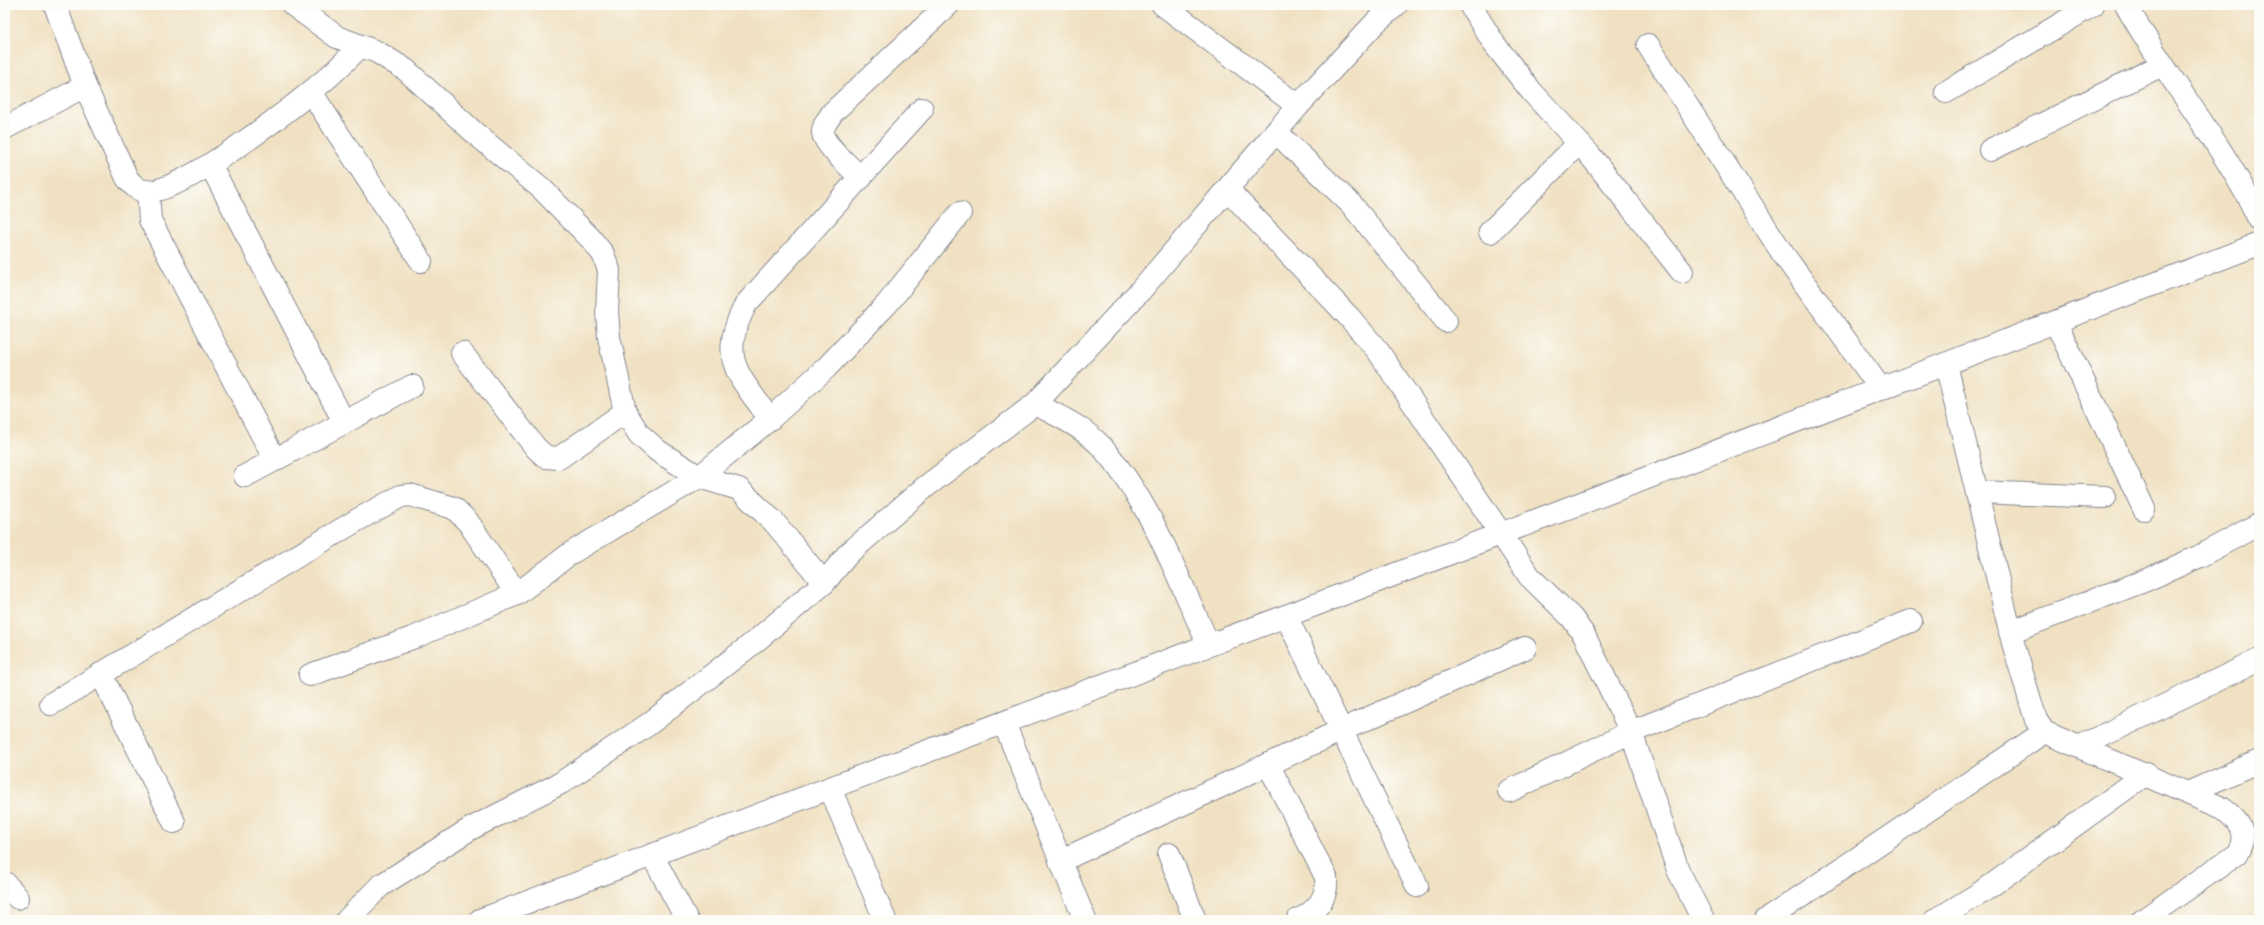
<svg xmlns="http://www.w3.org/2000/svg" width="2264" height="925" viewBox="0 0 2264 925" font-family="'Indie Flower',sans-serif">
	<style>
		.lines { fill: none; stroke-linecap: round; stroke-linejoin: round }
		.minor-casing { stroke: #868890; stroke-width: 24 }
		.minor { stroke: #fff; stroke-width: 22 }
	</style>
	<rect width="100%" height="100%" fill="#fdfcf7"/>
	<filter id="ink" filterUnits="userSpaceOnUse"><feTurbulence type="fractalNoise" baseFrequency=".025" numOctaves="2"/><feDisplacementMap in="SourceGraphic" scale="8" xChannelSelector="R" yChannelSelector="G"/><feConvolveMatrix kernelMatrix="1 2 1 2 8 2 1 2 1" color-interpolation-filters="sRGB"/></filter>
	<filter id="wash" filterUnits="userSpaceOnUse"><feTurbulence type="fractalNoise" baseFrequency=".012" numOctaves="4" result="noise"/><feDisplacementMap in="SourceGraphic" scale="16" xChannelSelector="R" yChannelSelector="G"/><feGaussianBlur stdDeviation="0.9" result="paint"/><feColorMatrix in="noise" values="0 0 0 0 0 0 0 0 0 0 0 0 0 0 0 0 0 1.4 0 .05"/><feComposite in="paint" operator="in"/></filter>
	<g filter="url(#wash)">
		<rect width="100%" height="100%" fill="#f0e1c2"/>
	</g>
	<g filter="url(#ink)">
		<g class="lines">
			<g class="minor-casing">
				<g id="minor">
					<path d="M55,5L85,86L127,178C133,185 136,190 146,191C178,196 293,108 320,84C334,73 347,59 360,47"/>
					<polyline points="293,5 337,37 377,52 406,70 477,135 541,188 592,240 603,254 609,270 607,312 609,337 625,412 639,434 658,451 699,477 739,489 774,522 824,583"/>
					<polyline points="1163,5 1298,106"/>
					<polyline points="1470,5 1495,45 1532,92 1589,154 1682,272"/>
					<path d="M2126,5C2167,79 2223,143 2259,219"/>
					<polyline points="1648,45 1783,254 1881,389"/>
					<polyline points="311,92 421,261"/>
					<polyline points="1946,92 2093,5"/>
					<polyline points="5,128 85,86"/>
					<polyline points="1276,132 1351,204 1446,321"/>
					<polyline points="1990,150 2162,65"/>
					<polyline points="211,166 344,422"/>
					<path d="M861,178C852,169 822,143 823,132C823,125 829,118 833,112L948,5"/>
					<polyline points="1228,190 1349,317 1378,351 1530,577 1572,618 1584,635 1631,732 1678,870 1703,920"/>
					<polyline points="148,192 150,220 275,460"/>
					<polyline points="1490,232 1579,143"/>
					<polyline points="2056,323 2144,509"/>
					<polyline points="462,353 536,448 546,457 559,458 625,412"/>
					<path d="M1946,364L2013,643L2036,720L2044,732L2222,808C2238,820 2250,833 2237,854L2143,920"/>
					<path d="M1035,404C1057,415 1083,427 1101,446C1152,503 1177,577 1209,645"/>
					<path d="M770,419C738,374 717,359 746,304L922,109"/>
					<polyline points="245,476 412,386"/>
					<polyline points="1977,492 2105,497"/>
					<polyline points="1286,616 1417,886"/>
					<polyline points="2010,632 2144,581 2198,557 2259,524"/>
					<polyline points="101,674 174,822"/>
					<polyline points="310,675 415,637 517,594 571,553 699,477 770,419 827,367 887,304 960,213"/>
					<polyline points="51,704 359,519 401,496 410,495 454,508 468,522 517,594"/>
					<polyline points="1004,723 1085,920"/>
					<polyline points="2081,746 2259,660"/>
					<path d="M1268,764L1326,877C1328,898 1317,911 1298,920"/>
					<polyline points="830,788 885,920"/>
					<polyline points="1509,791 1631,732 1911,621"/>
					<polyline points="2188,793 2259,761"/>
					<polyline points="1169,854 1195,920"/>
					<polyline points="652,855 687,920"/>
					<polyline points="1060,861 1342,730 1525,648"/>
					<polyline points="5,883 18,898"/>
					<polyline points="347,920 380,886 470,829 561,783 649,724 757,640 824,583 848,554 924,488 1035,404 1140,291 1298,106 1376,22 1396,5"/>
					<polyline points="480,920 1286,616 2259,244"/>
					<polyline points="1766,920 2044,732"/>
					<polyline points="1936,920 1985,890 2146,774"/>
				</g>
			</g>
			<use href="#minor" class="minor"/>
		</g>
	</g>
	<rect width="2264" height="925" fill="none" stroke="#fdfcf7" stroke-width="20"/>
</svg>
